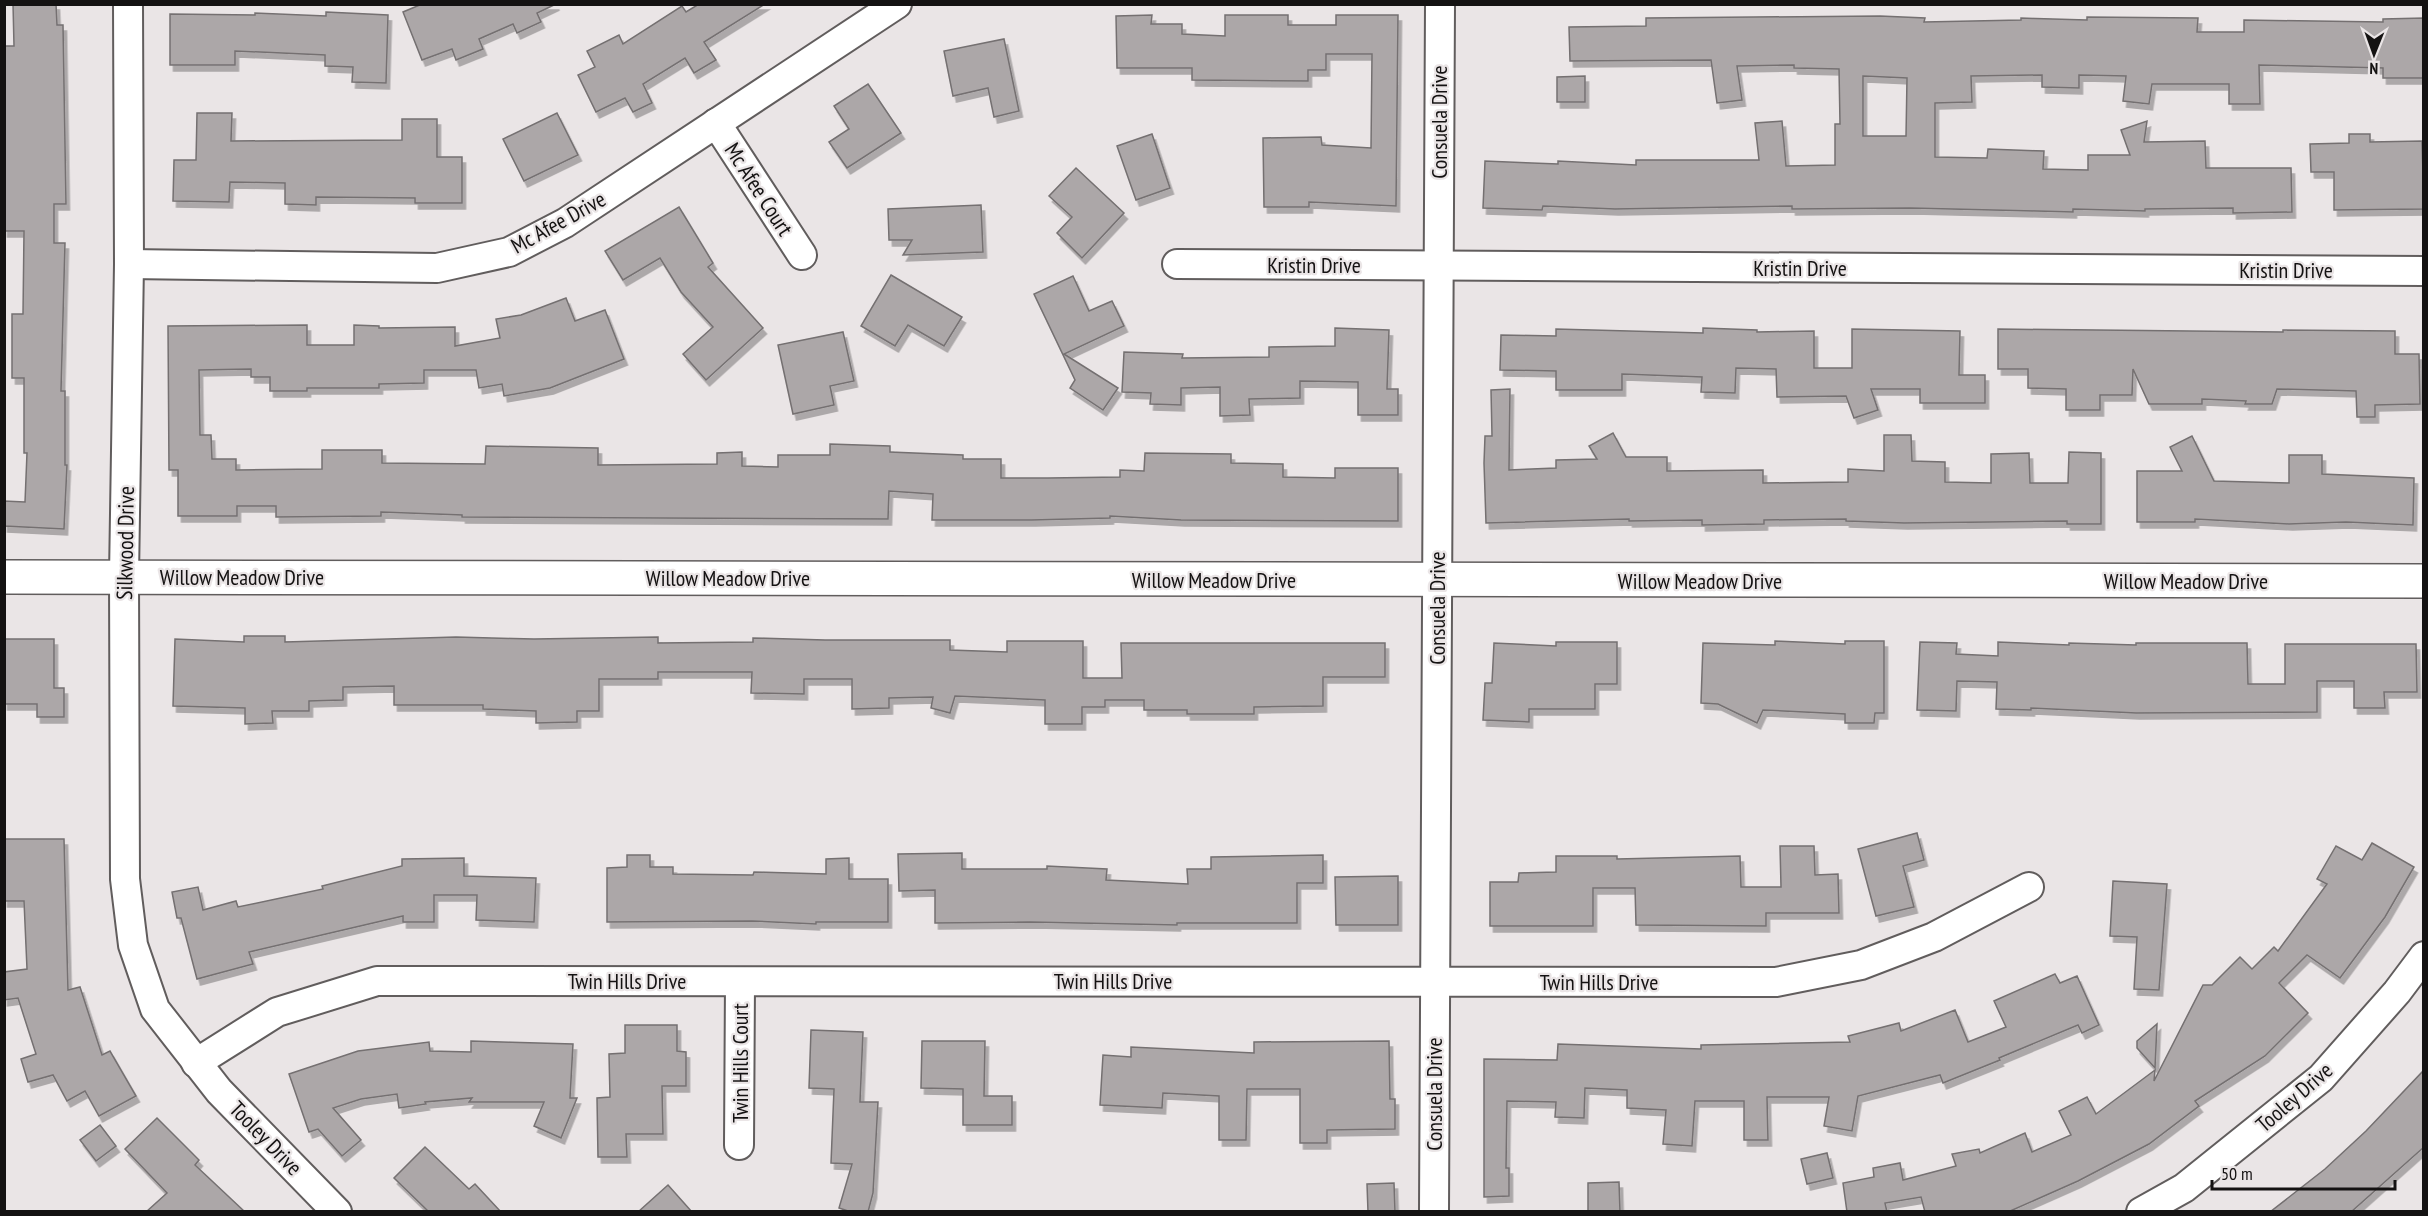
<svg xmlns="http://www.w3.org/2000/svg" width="2428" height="1216" viewBox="0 0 2428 1216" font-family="'PT Sans Narrow',sans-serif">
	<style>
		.building { fill: #aca7a8; stroke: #747071; stroke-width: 1.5; fill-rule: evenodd; filter: url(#shadow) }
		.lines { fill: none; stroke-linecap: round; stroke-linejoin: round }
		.minor-casing { stroke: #615d5d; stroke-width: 32 }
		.tertiary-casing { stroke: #615d5d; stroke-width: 36 }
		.minor { stroke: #fff; stroke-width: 28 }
		.tertiary { stroke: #fff; stroke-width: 33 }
		.labels { text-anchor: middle; stroke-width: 4.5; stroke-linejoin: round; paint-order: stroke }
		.street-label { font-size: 22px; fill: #141212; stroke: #eae5e6 }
	</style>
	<defs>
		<filter id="shadow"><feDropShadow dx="3.5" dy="6" stdDeviation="0" flood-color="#0004"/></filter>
	</defs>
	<rect width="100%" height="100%" fill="#eae5e6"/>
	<g class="building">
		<polygon points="13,4 56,4 57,25 63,25 66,204 54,204 54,243 65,243 61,391 65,391 65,465 67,465 64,529 4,526 4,501 25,502 27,453 24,453 24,378 12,378 12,314 23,314 24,231 4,231 4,46 14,46"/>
		<polygon points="422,4 556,4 537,13 541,22 517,33 513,24 479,39 483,49 456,60 452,49 422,60 403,12"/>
		<polygon points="699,4 765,4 704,42 716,60 694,73 685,58 643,84 652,103 633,112 625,98 596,112 578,75 595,67 587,51 619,35 623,44 682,6 686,12"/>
		<polygon points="326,12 388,15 386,83 352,82 353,67 325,66 325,55 235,51 235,65 170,65 170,14 255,15 255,13 326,16"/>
		<polygon points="1152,15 1151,24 1182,24 1182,34 1225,36 1225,15 1288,15 1288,25 1336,25 1336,15 1398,15 1396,206 1309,202 1309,207 1264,207 1263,138 1321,137 1322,145 1371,148 1372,54 1326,54 1326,70 1308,70 1308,81 1192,80 1192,68 1117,68 1116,16"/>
		<path d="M1880,16L1925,18L1924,22L2021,20V18L2087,20V17L2198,18L2197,32H2244V20L2383,22V19L2424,18V78H2383V68L2259,65L2260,104H2229V84H2152L2149,104L2123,101L2126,76L2079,75V88L2042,87V75L1971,76L1972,102L1935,103V157L1987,158L1988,149L2044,151L2043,169L2088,170V155H2130L2121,130L2147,121L2144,142L2205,141L2206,168H2291L2292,212L2233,213V208L2145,209V211L2073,209V212L1910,208L1792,209V206L1615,209L1543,206L1542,210L1483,208L1485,161L1558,164V161L1636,165V160H1759L1755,123L1782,121L1786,166L1835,165V124H1840L1839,69L1794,68V65L1737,66L1742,100L1717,103L1711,60L1570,61L1569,27L1646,26V18ZM1863,76L1907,78L1906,136H1863Z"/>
		<polygon points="1004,39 1019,111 994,117 988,88 953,96 944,51"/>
		<polygon points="1585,76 1585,102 1557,102 1557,77"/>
		<polygon points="868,84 901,133 847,168 829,142 849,129 834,106"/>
		<polygon points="197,113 232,113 231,141 402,140 402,119 437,119 437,157 462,157 462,203 415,203 415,198 316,197 316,205 285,204 285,183 230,182 229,202 173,201 174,160 196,160"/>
		<polygon points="557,113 578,155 524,181 503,139"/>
		<polygon points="1152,134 1170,188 1136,200 1117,146"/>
		<polygon points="2349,134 2370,134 2370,142 2422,141 2424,209 2334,210 2334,172 2311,172 2310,144 2349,143"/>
		<polygon points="1076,168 1124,213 1082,258 1057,233 1072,217 1049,196"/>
		<polygon points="981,205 983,252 903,255 912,240 889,240 888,209"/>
		<polygon points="679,207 713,263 708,267 763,328 706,380 683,354 713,327 681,292 660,258 623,280 605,251"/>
		<polygon points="891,275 962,317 944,346 908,325 895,346 861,326"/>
		<polygon points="1073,276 1089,311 1112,301 1124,326 1064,354 1118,388 1103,410 1070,388 1075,380 1034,294"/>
		<polygon points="566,298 575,321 605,310 624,359 550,388 504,396 502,384 479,388 476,370 424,370 424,383 379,384 379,388 307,388 307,391 270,391 270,377 251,377 251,369 199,370 200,435 211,435 212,459 236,459 236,470 322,469 322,450 382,450 382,463 485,464 486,446 598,448 598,465 717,464 717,453 742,452 742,466 778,467 778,455 830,455 830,444 890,446 890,452 963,455 963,459 1001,459 1001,478 1048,478 1120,477 1120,470 1144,471 1145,453 1231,454 1231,463 1283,464 1283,477 1335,478 1335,468 1398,468 1398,521 1181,520 1110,516 1110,518 1032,520 932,520 933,494 889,491 888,519 462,517 462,515 381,512 381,516 276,517 276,506 237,506 237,516 178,516 178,470 169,470 168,326 307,325 307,345 354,345 354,325 379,326 379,328 455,327 455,346 500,338 496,319 521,315"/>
		<polygon points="1335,328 1389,330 1387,389 1398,389 1398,415 1358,415 1358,382 1300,381 1300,398 1249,399 1250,415 1220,416 1220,387 1181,388 1181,405 1150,404 1151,393 1122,392 1124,352 1183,354 1182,358 1269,357 1269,347 1335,346"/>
		<polygon points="1703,328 1757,330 1757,332 1814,331 1814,368 1852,368 1852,329 1960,331 1959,375 1985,375 1985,403 1920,403 1920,389 1871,389 1878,410 1854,418 1846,396 1777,397 1776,369 1736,368 1735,393 1701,392 1702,377 1622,374 1622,390 1556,390 1556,371 1500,370 1501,335 1556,336 1556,329 1703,333"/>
		<polygon points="1998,329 2283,332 2283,330 2395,331 2395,354 2419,354 2420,404 2375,405 2375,417 2357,417 2356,391 2277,389 2272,404 2245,404 2246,401 2202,399 2202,404 2149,404 2133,369 2132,395 2100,395 2100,410 2066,410 2066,389 2028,388 2028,369 1998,369"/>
		<polygon points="843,332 854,381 830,386 834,405 793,414 778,345"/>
		<polygon points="1510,389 1509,470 1556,468 1556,460 1597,459 1589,446 1613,433 1626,457 1667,457 1667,471 1763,470 1763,483 1848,482 1848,469 1884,471 1884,435 1911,435 1912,461 1945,462 1945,482 1991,483 1991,454 2029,453 2030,483 2068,483 2069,452 2101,453 2101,524 2067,524 2067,521 1904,523 1846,521 1846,519 1764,520 1764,524 1702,525 1702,520 1629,521 1629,519 1486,523 1484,463 1485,436 1492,436 1491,390"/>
		<polygon points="2192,436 2214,481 2289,483 2289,455 2322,455 2322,474 2414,478 2413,525 2346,522 2289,524 2195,519 2195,522 2137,522 2137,471 2182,471 2170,447"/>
		<polygon points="244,636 285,636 285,642 456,637 534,639 658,637 658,643 753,642 753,638 825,640 950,640 950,650 1007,652 1007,641 1083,641 1083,678 1122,678 1121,643 1385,643 1385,677 1323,677 1323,706 1254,707 1254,714 1187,714 1187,710 1144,710 1144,700 1105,700 1105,707 1082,707 1082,724 1045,724 1045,700 955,696 950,713 931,708 933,697 889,698 889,708 852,709 852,679 804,679 804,694 751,693 752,672 658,672 658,679 599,679 599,711 577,711 577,722 536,723 536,711 483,709 483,705 394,705 394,686 343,687 343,700 309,701 309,711 272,711 273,723 245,724 245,708 173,706 175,639 244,642"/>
		<polygon points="4,639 54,639 54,688 64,688 64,717 37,717 37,704 4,704"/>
		<polygon points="1775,641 1845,644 1845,641 1884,641 1884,713 1875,713 1874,723 1845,723 1845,714 1763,710 1757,723 1718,704 1701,703 1703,643 1775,645"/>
		<polygon points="1556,642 1617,642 1617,684 1595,684 1595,709 1529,709 1529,722 1483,720 1485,683 1492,683 1494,643 1556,646"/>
		<polygon points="1920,642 1957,643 1956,654 1998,656 1998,642 2069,645 2069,643 2136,645 2136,643 2247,643 2248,684 2285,684 2285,644 2416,644 2417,692 2384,692 2385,708 2354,708 2354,681 2317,681 2317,712 2136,713 2031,708 2031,710 1996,709 1997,682 1957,681 1956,711 1917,710"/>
		<polygon points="1917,833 1924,860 1903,866 1914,907 1876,916 1858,849"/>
		<polygon points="4,839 64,839 68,990 80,987 102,1055 110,1051 136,1096 99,1116 85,1091 67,1101 53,1075 28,1082 21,1059 36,1054 18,998 4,1000 4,972 27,969 24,901 4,901"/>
		<polygon points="2372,843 2414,867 2385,917 2340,978 2307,955 2279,983 2308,1013 2265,1056 2195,1101 2199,1106 2149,1144 2078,1181 2008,1212 1925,1212 1921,1197 1885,1203 1887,1212 1847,1212 1843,1183 1874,1177 1873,1168 1900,1163 1903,1180 1956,1166 1952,1154 1979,1149 1980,1153 2025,1133 2032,1152 2071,1135 2059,1111 2087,1097 2096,1114 2155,1070 2154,1081 2203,985 2212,985 2240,957 2252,969 2274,947 2278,951 2327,884 2317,879 2336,846 2362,860"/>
		<polygon points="1780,846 1814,846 1815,875 1838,874 1839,913 1766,913 1766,926 1636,925 1635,888 1593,888 1593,926 1490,926 1490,882 1518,882 1519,873 1556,872 1556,856 1617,856 1617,859 1740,856 1741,887 1781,887"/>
		<polygon points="962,853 962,869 1047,869 1047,866 1107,869 1106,880 1188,884 1187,869 1211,869 1211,857 1323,855 1323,883 1297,883 1297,923 1177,923 1177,925 1030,922 935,923 935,890 899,891 898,854"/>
		<polygon points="627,855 650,855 650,867 673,867 673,874 753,875 754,872 826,874 826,859 849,858 849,879 888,879 888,922 816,922 816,924 752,921 607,922 607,868 627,867"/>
		<polygon points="464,858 464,876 536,878 534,922 476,920 477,895 434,895 434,922 403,922 403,916 249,952 253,964 197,979 181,918 177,918 172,892 198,887 203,910 236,901 238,907 323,889 322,886 402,866 402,859"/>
		<polygon points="1398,876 1398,925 1336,925 1335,877"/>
		<polygon points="2113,881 2167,884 2159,990 2134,989 2137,937 2110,936"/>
		<polygon points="2055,974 2060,983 2077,976 2099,1025 2082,1033 2078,1025 1999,1058 2000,1060 1943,1083 1940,1075 1858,1096 1852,1131 1824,1126 1829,1097 1767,1097 1768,1140 1744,1140 1744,1101 1695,1101 1692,1146 1663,1144 1666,1110 1627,1108 1627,1090 1585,1088 1584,1118 1555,1117 1556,1102 1507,1101 1506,1168 1509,1168 1509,1196 1484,1197 1484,1059 1557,1060 1558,1044 1701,1049 1701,1045 1850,1042 1848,1036 1899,1023 1901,1031 1955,1010 1968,1042 2006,1027 1994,1001"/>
		<polygon points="2157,1024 2155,1068 2137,1048 2137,1041"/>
		<polygon points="625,1025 677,1025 677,1051 686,1052 686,1086 662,1086 663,1134 626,1134 627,1157 598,1157 597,1098 610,1097 609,1054 625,1053"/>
		<polygon points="811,1030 863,1032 860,1102 878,1102 873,1193 868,1212 851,1212 839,1208 852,1164 831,1163 834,1089 809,1088"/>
		<polygon points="471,1041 573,1044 570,1098 577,1098 561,1138 534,1126 544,1102 469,1102 472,1098 425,1102 426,1104 399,1108 397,1094 361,1099 333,1108 361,1140 342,1156 318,1129 309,1132 289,1074 358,1051 429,1042 430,1051 471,1052"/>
		<polygon points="922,1041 985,1041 984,1096 1012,1096 1012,1125 963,1125 963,1089 921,1088"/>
		<polygon points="1389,1041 1390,1099 1395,1099 1395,1129 1327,1130 1327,1143 1300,1143 1300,1089 1247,1089 1246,1140 1219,1140 1219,1096 1163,1093 1162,1108 1100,1105 1103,1055 1131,1057 1131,1047 1254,1053 1254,1042"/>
		<polygon points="2424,1070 2424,1147 2351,1212 2270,1212 2325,1169 2366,1131"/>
		<polygon points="157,1118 199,1160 195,1165 245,1212 146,1212 167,1193 125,1149"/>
		<polygon points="100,1125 116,1146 96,1161 80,1140"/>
		<polygon points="425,1147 469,1189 475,1184 501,1212 429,1212 394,1178"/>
		<polygon points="1827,1153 1833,1178 1807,1184 1801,1159"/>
		<polygon points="1619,1182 1620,1212 1588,1212 1588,1183"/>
		<polygon points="1394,1183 1395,1212 1368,1212 1367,1184"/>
		<polygon points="668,1185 692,1212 638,1212"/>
	</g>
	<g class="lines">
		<g class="minor-casing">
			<g id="minor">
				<polyline points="128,4 129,264 124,576 125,879 133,945 155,1009 219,1091 337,1212"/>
				<polyline points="716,123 802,255"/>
				<polyline points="129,264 437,268 509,252 565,223 897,4"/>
				<polyline points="1177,264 2424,271"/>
				<polyline points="196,1063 277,1012 377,981 1776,982 1861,965 1934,937 2029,887"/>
				<polyline points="739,1145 740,982"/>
				<polyline points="1434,1212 1440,4"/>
				<polyline points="2141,1212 2184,1188 2321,1078 2397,992 2424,956"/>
			</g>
		</g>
		<g class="tertiary-casing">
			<polyline id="tertiary" points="4,577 2424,581"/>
		</g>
		<use href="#minor" class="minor"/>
		<use href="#tertiary" class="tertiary"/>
	</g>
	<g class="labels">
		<g class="street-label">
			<text transform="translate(1439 122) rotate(-90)" y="8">Consuela Drive</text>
			<text transform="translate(759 189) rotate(57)" y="8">Mc Afee Court</text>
			<text transform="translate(558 222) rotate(-29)" y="8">Mc Afee Drive</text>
			<text x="1314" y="273">Kristin Drive</text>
			<text x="1800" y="276">Kristin Drive</text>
			<text x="2286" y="278">Kristin Drive</text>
			<text transform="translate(125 543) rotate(-89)" y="8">Silkwood Drive</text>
			<text x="242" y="585">Willow Meadow Drive</text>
			<text x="728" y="586">Willow Meadow Drive</text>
			<text x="1214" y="588">Willow Meadow Drive</text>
			<text x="1700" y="589">Willow Meadow Drive</text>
			<text x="2186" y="589">Willow Meadow Drive</text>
			<text transform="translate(1437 608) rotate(-90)" y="8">Consuela Drive</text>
			<text x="627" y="989">Twin Hills Drive</text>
			<text x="1113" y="989">Twin Hills Drive</text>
			<text x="1599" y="990">Twin Hills Drive</text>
			<text transform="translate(740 1063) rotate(-90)" y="8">Twin Hills Court</text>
			<text transform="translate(1434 1094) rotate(-90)" y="8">Consuela Drive</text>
			<text transform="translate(2294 1097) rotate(-41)" y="8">Tooley Drive</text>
			<text transform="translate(266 1138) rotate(46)" y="8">Tooley Drive</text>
		</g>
	</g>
	<rect width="2428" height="1216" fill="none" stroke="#141212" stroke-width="12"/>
	<g transform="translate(2374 54) rotate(181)" stroke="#eae5e6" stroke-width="4.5" paint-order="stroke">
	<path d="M0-4.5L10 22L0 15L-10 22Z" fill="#141212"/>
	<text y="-9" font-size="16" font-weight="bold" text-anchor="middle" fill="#141212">N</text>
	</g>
	<path d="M2212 1180v9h183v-9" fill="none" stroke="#141212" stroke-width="3"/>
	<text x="2221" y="1180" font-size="18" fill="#141212" stroke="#eae5e6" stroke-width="4.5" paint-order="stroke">50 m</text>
</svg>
